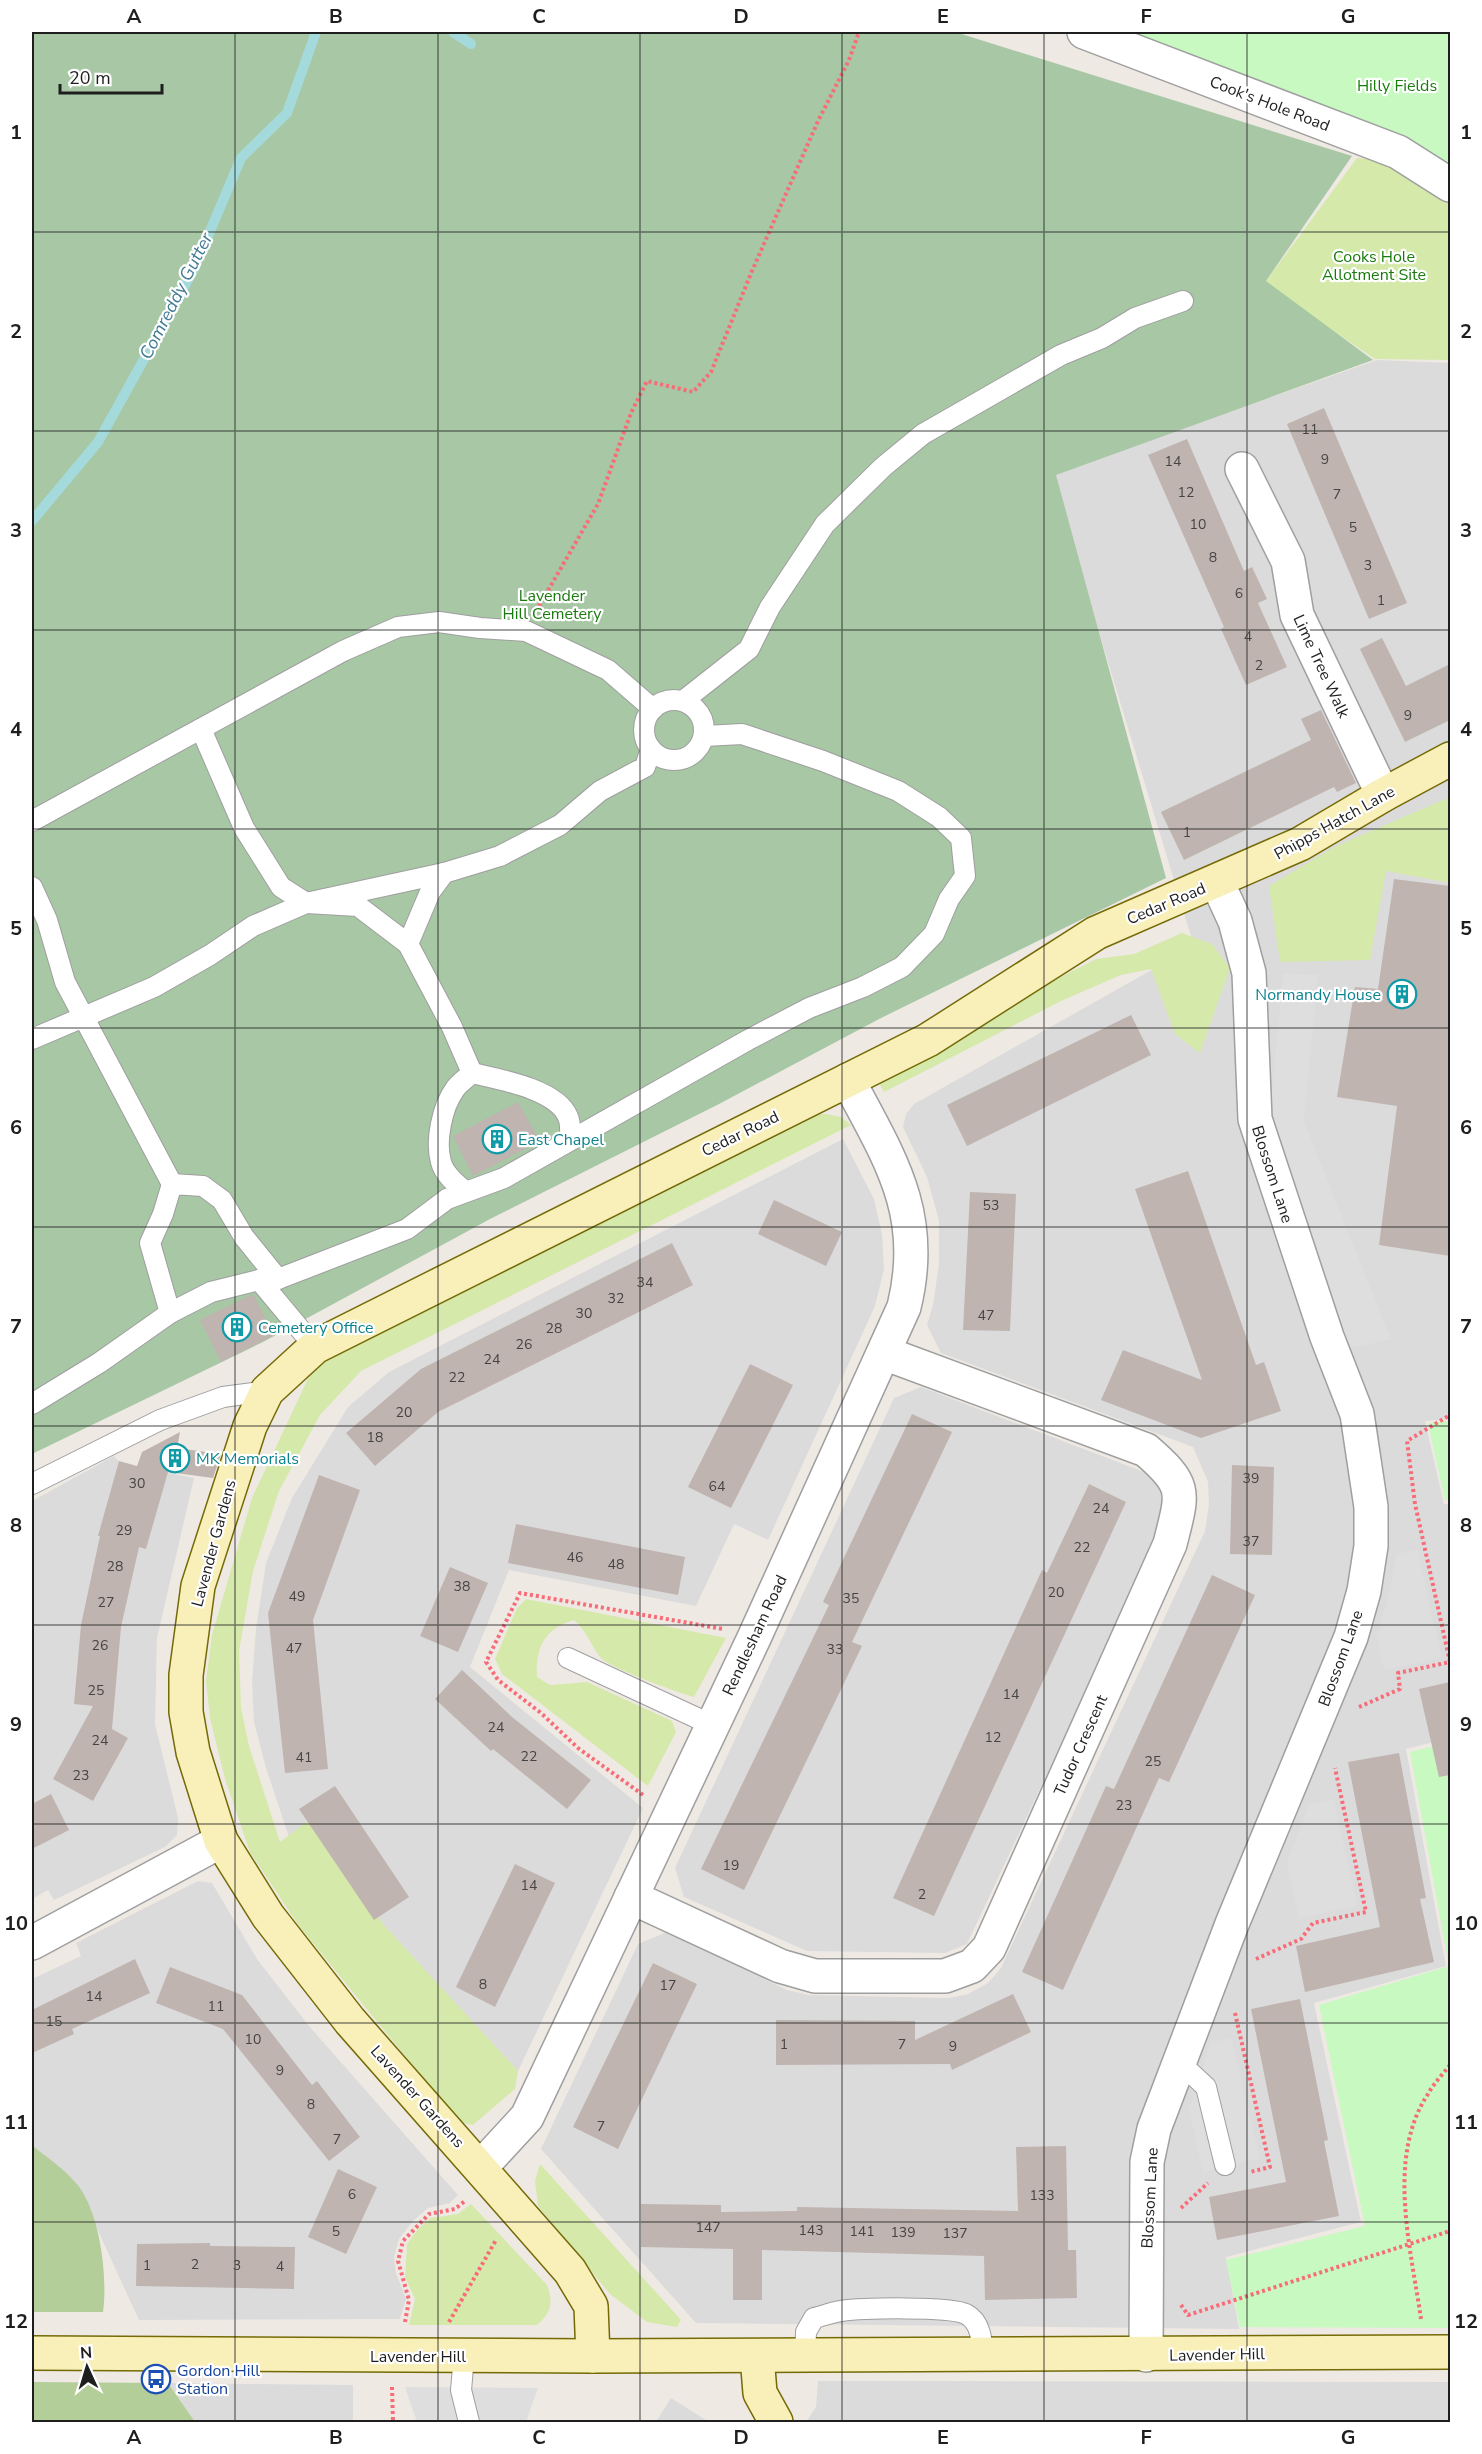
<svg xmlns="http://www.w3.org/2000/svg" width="1482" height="2454" viewBox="0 0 1482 2454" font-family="'Nunito Sans',sans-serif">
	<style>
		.residential { fill: #dcdbdb }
		.grass { fill: #d5e9aa }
		.forest { fill: #b3ce99 }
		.cemetery { fill: #a7c7a5 }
		.park { fill: #c7f9c1 }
		.parking { fill: #dedede }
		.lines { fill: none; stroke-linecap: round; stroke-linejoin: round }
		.stream { stroke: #a5dadc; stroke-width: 10 }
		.building { fill: #bfb4b0 }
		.lane-casing { stroke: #9f9f9f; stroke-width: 22 }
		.street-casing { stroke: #9f9f9f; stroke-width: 36 }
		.secondary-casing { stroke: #746a06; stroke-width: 36 }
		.path { stroke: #f86c78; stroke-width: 4; stroke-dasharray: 3 3; stroke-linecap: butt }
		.lane { stroke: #fff; stroke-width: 20 }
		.street { stroke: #fff; stroke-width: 33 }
		.secondary { stroke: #f9efb8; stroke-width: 33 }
		.grid { fill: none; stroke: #1e1e1e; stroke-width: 1.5; stroke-opacity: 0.55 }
		.labels { text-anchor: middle; stroke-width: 4.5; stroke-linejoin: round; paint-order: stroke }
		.number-label { font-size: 14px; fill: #464442 }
		.park-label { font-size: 16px; fill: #197b0d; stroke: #fff }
		.street-label { font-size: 16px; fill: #1e1e1e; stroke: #fff }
		.culture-label { font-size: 16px; fill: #0d838f; stroke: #fff; text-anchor: start }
		.transit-label { font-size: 16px; fill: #164399; stroke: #fff; text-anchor: start }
		.water-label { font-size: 18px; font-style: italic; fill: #427c95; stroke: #fff }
		.neatline { fill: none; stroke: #1e1e1e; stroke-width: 2 }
		.grid-label { font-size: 20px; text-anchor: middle; font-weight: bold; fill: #1e1e1e }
	</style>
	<rect width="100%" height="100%" fill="#efe9e4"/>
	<g class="residential">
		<polygon points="1377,360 1450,363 1450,1419 1425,1421 1444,1504 1450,1504 1450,1738 1406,1749 1446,1966 1314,2003 1361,2222 1226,2257 1239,2329 696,2323 541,2149 638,1944 667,1932 787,1990 809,1995 949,1998 968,1994 988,1983 1001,1968 1205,1531 1209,1504 1208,1482 1193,1447 941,1353 927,1325 933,1305 939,1264 939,1221 927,1177 903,1127 906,1114 914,1104 1194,946 1051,474"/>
		<polygon points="843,1139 874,1199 882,1234 884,1269 875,1306 768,1540 734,1524 696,1606 509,1570 470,1667 643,1808 518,2071 398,1942 289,1837 266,1768 254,1722 252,1682 256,1629 266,1563 292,1498 348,1407 389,1372"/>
		<polygon points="921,1387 1152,1475 1165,1489 1166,1521 967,1944 945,1953 807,1951 684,1897 675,1868 894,1398"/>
		<polygon points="114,1456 121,1464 194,1478 157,1638 155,1724 178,1818 177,1835 165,1847 54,1900 48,1890 32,1899 32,1501"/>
		<polygon points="198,1881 212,1883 257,1959 309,2026 458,2195 450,2203 428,2208 413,2221 399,2239 394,2257 396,2273 406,2299 400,2319 139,2320 76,2183 32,2145 32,1979 81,1956 76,1943"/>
		<polygon points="818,2381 1450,2382 1450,2422 806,2422 816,2407"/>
		<polygon points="168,2383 353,2385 353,2422 195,2422"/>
		<polygon points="671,2398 709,2422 656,2422"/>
	</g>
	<g class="grass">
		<polygon points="1357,158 1396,161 1450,196 1450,360 1375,359 1264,284"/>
		<polygon points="1450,797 1450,883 1386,871 1370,960 1280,962 1269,886 1334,847"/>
		<polygon points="1182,933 1212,944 1230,968 1200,1053 1175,1034 1151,969 1121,975 1063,1000 884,1092 873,1073 1096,959 1134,954"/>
		<polygon points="826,1114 841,1117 851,1125 361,1371 320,1415 279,1491 253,1571 239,1651 241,1708 249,1746 280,1842 312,1818 383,1924 518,2071 515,2089 473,2125 459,2122 299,1926 250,1852 225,1779 210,1718 206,1681 212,1635 252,1498 312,1370 353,1345 661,1194 810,1115"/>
		<path d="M526,1599L726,1638L694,1697C679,1693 607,1667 600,1657C590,1644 587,1631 574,1620C545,1628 535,1648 537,1677L550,1685L587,1682L672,1721L676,1732L648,1786L502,1674L495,1659L517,1608Z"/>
		<polygon points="540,2164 681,2320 677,2327 647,2322 610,2294 538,2206 535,2181"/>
		<path d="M471,2204L547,2285C554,2302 551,2313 537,2325H409L415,2299L405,2277L407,2244L418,2229L431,2218L458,2214Z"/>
	</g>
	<g class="forest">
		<path d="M32,2145C46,2157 63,2168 75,2182C100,2209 108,2277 103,2312H32Z"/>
		<polygon points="32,2382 168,2383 195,2422 32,2422"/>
	</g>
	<polygon class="cemetery" points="32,32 955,32 1352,156 1266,281 1373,360 1056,475 1166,878 881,1018 719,1104 492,1218 263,1342 32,1454"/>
	<g class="park">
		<polygon points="1095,32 1450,32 1450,177"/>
		<polygon points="1450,1421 1450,1499 1445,1500 1428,1423"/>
		<polygon points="1450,1742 1450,2328 1240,2327 1226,2260 1365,2226 1319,2005 1449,1966 1410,1752"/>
	</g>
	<g class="parking">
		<polygon points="1283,974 1318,975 1304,1121 1391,1339 1346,1349 1332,1299 1305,1226 1271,1107"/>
		<polygon points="1417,1550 1442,1658 1384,1670 1377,1638 1392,1582 1396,1554"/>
		<polygon points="1333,1799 1358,1906 1299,1918 1287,1863 1309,1804"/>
		<polygon points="1231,2038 1260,2158 1203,2172 1189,2109 1211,2043"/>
		<polygon points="405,2387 538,2388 526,2422 417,2422"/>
	</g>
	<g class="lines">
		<g class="stream">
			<polyline points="453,32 471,44"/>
			<polyline points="32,521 98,442 194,269 241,158 287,113 316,32"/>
		</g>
	</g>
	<g class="building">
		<polygon points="1324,408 1407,603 1369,619 1287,424"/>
		<polygon points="1187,439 1244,571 1252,567 1267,599 1258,603 1287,667 1246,685 1221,629 1224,627 1148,455"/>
		<polygon points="1382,638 1406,686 1450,664 1450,720 1405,742 1360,649"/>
		<polygon points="1321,710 1356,783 1337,792 1334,787 1184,860 1161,812 1311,740 1301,719"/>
		<polygon points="1394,879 1450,886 1450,1256 1379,1245 1397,1106 1337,1097 1355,987 1378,989"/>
		<polygon points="1131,1015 1151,1055 967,1146 947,1105"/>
		<polygon points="518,1102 540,1141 473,1176 453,1136"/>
		<polygon points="1188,1171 1256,1365 1264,1362 1281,1411 1201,1438 1101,1400 1123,1350 1202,1380 1135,1189"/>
		<polygon points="970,1192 1016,1194 1010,1331 963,1330"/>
		<polygon points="774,1200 842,1232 826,1266 758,1234"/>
		<polygon points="672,1243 693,1285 438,1412 375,1466 346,1433 421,1369"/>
		<polygon points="253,1294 274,1335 221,1362 200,1320"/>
		<polygon points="750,1364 793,1385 731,1508 688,1487"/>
		<polygon points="912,1414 952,1432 852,1642 862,1646 744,1890 701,1869 829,1605 823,1602"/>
		<polygon points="180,1432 177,1448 221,1454 213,1478 168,1472 146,1549 139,1547 121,1627 112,1729 128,1738 93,1801 53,1779 93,1706 74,1704 81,1625 100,1536 98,1536 119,1461 137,1466 142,1452"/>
		<polygon points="1232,1465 1274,1467 1272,1555 1230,1554"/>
		<polygon points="319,1475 360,1490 313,1620 328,1769 285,1773 268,1613"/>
		<polygon points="1089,1484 1126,1502 934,1916 893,1898 1042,1570 1047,1573"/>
		<polygon points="516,1524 685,1557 678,1595 508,1563"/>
		<polygon points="450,1567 488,1583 458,1652 420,1636"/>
		<polygon points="1212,1575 1255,1595 1169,1782 1159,1778 1063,1990 1022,1972 1106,1786 1114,1789"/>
		<polygon points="462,1670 512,1717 591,1780 567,1809 493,1749 491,1751 435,1699"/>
		<polygon points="1450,1682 1450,1775 1439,1777 1419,1689"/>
		<polygon points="1399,1753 1426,1898 1420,1899 1434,1962 1305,1992 1296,1946 1380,1927 1348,1762"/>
		<polygon points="335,1786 409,1897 374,1920 299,1809"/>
		<polygon points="51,1794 69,1830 32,1849 32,1804"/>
		<polygon points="515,1864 555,1883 495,2007 456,1987"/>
		<polygon points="135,1959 150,1993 72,2029 74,2034 32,2053 32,2010"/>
		<polygon points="653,1963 697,1984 618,2149 573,2127"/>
		<polygon points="170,1967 242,1995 312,2085 317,2081 360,2137 329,2161 223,2029 156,2003"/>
		<polygon points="1013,1994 1031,2032 952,2070 950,2064 776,2065 776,2020 915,2021 915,2040"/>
		<polygon points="1300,1999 1328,2140 1324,2141 1339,2216 1217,2240 1209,2197 1286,2182 1251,2009"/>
		<polygon points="1066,2146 1068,2250 1076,2250 1077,2298 985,2300 984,2256 762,2250 762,2300 733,2300 733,2249 641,2247 641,2204 721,2205 721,2212 797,2211 797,2207 1018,2211 1016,2147"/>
		<polygon points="338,2169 377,2187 346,2254 308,2237"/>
		<polygon points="210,2243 210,2246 295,2247 294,2289 136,2286 137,2244"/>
	</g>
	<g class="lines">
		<g class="lane-casing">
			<g id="lane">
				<circle cx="674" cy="730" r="30"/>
				<polyline points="683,701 749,649 770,607 825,524 883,467 923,434 1061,355 1102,338 1135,318 1183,301"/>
				<polyline points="201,729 244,828 281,887 306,903 358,906 408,944 452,1027 472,1073"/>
				<polyline points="32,821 343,651 398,627 439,622 480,628 526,631 608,670 653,709"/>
				<polyline points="32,887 47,920 65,982 172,1184"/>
				<polyline points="408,944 430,892 444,873"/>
				<polyline points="32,1039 154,987 210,955 253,926 306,903 444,873 500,856 560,825 600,791 645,767 651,749"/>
				<path d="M465,1191C456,1184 444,1174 441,1162C435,1141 442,1107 455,1089C459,1083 467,1078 472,1073C498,1079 557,1089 568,1117C571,1123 570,1133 570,1140"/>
				<polyline points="259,1280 278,1279 407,1229 447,1199 504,1178 748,1040 809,1008 863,987 902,967 934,934 949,899 965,876 961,838 939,817 898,791 823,761 742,734 704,736"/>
				<polyline points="170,1313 150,1243 163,1214 172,1184 203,1186 222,1200 244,1237 278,1279"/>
				<polyline points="32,1404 99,1363 170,1313 211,1292 259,1280 315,1347"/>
				<polyline points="32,1484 160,1420 223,1397 267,1391"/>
				<polyline points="568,1658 712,1725"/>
				<polyline points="1178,2061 1206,2087 1225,2165"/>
				<polyline points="464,2356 461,2390 469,2422"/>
				<path d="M805,2356L806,2332L814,2318C823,2316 832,2312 841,2311C862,2308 950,2306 966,2314C981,2322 982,2341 983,2355"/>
			</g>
		</g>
		<g class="street-casing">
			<g id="street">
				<polyline points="1084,32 1398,152 1450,185"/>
				<polyline points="1242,469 1288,561 1297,615 1383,795"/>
				<path d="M631,1897L780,1966L815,1976H945L972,1966L989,1948L1170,1544C1183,1492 1188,1486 1146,1450L884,1353"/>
				<polyline points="32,1943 221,1841"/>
				<path d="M481,2167L527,2117L754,1638L904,1307C927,1214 890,1159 848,1080"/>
				<polyline points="1146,2355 1147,2162 1154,2129 1232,1924 1351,1637 1364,1591 1371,1546 1371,1507 1357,1414 1327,1337 1255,1119 1249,973 1235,921 1217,882"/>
			</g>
		</g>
		<g class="secondary-casing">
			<g id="secondary">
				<polyline points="32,2353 593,2356 1450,2352"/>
				<polyline points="593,2356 591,2306 570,2271 350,2021 268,1916 221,1841 193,1752 186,1712 186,1675 198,1586 250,1426 267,1391 315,1347 928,1040 1096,933 1300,844 1383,795 1450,759"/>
				<polyline points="757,2356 760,2393 776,2422"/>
			</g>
		</g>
		<g class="path">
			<polyline points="539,606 598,504 631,413 647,381 693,392 711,372 752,271 818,121 849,60 859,32"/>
			<polyline points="1359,1707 1400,1689 1398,1673 1450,1662 1415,1504 1407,1441 1450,1415"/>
			<polyline points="643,1795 578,1748 541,1713 498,1680 486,1662 520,1593 723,1629"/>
			<polyline points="1256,1959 1301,1939 1313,1923 1366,1912 1335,1768"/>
			<polyline points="1235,2013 1270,2167 1250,2172"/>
			<polyline points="1181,2208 1208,2183"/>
			<polyline points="1181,2305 1188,2315 1450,2231"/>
			<path d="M1421,2319C1411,2249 1386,2157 1428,2094C1434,2083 1443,2074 1450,2065"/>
			<polyline points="405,2322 409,2300 398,2261 403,2241 429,2214 455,2209 465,2201"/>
			<polyline points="449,2322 496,2240"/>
			<polyline points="392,2387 393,2422"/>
		</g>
		<use href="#lane" class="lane"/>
		<use href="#street" class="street"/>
		<use href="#secondary" class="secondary"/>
	</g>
	<path class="grid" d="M235,32V2422M438,32V2422M640,32V2422M842,32V2422M1044,32V2422M1247,32V2422M32,232H1450M32,431H1450M32,630H1450M32,829H1450M32,1028H1450M32,1227H1450M32,1426H1450M32,1625H1450M32,1824H1450M32,2023H1450M32,2222H1450"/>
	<defs>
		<g id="building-ring" transform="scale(1.5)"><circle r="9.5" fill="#fff" stroke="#0f9aa8" stroke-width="1.5"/><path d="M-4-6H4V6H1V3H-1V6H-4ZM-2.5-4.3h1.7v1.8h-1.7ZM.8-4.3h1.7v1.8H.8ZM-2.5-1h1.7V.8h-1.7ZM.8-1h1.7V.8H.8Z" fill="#0f9aa8"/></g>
		<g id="bus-ring" transform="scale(1.5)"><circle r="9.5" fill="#fff" stroke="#1a4fb4" stroke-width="1.5"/><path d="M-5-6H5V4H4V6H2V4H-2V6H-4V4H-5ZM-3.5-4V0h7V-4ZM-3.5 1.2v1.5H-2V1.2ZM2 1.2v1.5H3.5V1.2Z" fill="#1a4fb4"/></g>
	</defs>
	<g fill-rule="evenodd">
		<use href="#building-ring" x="1402" y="994"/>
		<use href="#building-ring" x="497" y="1139"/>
		<use href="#building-ring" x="237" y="1327"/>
		<use href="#building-ring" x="175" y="1458"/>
		<use href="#bus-ring" x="156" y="2379"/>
	</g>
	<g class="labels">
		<g class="number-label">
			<text x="1310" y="434">11</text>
			<text x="1325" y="464">9</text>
			<text x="1173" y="466">14</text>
			<text x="1186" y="497">12</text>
			<text x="1337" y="499">7</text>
			<text x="1198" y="529">10</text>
			<text x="1353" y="532">5</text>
			<text x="1213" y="562">8</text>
			<text x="1368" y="570">3</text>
			<text x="1239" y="598">6</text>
			<text x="1381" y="605">1</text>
			<text x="1248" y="641">4</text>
			<text x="1259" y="670">2</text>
			<text x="1408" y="720">9</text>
			<text x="1187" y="837">1</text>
			<text x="991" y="1210">53</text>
			<text x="645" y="1287">34</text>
			<text x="616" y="1303">32</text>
			<text x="584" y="1318">30</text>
			<text x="986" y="1320">47</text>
			<text x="554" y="1333">28</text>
			<text x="524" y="1349">26</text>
			<text x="492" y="1364">24</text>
			<text x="457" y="1382">22</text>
			<text x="404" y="1417">20</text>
			<text x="375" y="1442">18</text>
			<text x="1251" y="1483">39</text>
			<text x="137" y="1488">30</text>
			<text x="717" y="1491">64</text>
			<text x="1101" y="1513">24</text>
			<text x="124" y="1535">29</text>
			<text x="1251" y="1546">37</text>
			<text x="1082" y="1552">22</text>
			<text x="575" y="1562">46</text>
			<text x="616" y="1569">48</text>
			<text x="115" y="1571">28</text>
			<text x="462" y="1591">38</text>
			<text x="1056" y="1597">20</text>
			<text x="297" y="1601">49</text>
			<text x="851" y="1603">35</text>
			<text x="106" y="1607">27</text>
			<text x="100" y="1650">26</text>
			<text x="294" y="1653">47</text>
			<text x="835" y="1654">33</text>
			<text x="96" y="1695">25</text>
			<text x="1011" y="1699">14</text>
			<text x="496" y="1732">24</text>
			<text x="993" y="1742">12</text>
			<text x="100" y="1745">24</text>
			<text x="529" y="1761">22</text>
			<text x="304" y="1762">41</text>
			<text x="1153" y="1766">25</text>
			<text x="81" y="1780">23</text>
			<text x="1124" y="1810">23</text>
			<text x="731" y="1870">19</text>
			<text x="529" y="1890">14</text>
			<text x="922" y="1899">2</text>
			<text x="483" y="1989">8</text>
			<text x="668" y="1990">17</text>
			<text x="94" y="2001">14</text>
			<text x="216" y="2011">11</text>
			<text x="54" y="2026">15</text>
			<text x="253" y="2044">10</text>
			<text x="784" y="2049">1</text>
			<text x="902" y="2049">7</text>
			<text x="953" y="2051">9</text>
			<text x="280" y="2075">9</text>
			<text x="311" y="2109">8</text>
			<text x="601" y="2131">7</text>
			<text x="337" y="2144">7</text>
			<text x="352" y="2199">6</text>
			<text x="1042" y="2200">133</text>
			<text x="708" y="2232">147</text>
			<text x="811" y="2235">143</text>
			<text x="336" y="2236">5</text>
			<text x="862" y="2236">141</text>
			<text x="903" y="2237">139</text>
			<text x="955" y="2238">137</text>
			<text x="195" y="2269">2</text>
			<text x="147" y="2270">1</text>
			<text x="237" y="2270">3</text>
			<text x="280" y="2271">4</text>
		</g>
		<g class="park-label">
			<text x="1397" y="91">Hilly Fields</text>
			<text x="1374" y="262">Cooks Hole<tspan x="1374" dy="18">Allotment Site</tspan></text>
			<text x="552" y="601">Lavender<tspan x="552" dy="18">Hill Cemetery</tspan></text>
		</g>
		<g class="street-label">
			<text transform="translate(1270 103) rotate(21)" y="6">Cook's Hole Road</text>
			<text transform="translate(1322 666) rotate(65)" y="6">Lime Tree Walk</text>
			<text transform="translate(1334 822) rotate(-29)" y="6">Phipps Hatch Lane</text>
			<text transform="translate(1166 903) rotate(-23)" y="6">Cedar Road</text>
			<text transform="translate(740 1133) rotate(-26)" y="6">Cedar Road</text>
			<text transform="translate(1273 1174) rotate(72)" y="6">Blossom Lane</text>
			<text transform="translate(213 1543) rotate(-75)" y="6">Lavender Gardens</text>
			<text transform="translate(754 1635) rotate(-65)" y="6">Rendlesham Road</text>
			<text transform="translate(1340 1658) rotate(-70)" y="6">Blossom Lane</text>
			<text transform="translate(1080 1745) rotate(-66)" y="6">Tudor Crescent</text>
			<text transform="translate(418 2096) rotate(48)" y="6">Lavender Gardens</text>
			<text transform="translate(1149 2198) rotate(-87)" y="6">Blossom Lane</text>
			<text transform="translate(1217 2354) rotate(-1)" y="6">Lavender Hill</text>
			<text x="418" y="2362">Lavender Hill</text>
		</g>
		<g class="culture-label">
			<text x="1381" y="1000" text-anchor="end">Normandy House</text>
			<text x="518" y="1145">East Chapel</text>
			<text x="258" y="1333">Cemetery Office</text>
			<text x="196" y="1464">MK Memorials</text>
		</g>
		<g class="transit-label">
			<text x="177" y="2376">Gordon Hill<tspan x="177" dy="18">Station</tspan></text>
		</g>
		<g class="water-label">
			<text transform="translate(176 296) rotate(-63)" y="6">Comreddy Gutter</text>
		</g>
	</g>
	<rect width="1482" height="2454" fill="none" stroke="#ffffff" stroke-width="66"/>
	<g transform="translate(87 2367) rotate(356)" stroke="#ffffff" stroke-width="4.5" paint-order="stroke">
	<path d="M0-4.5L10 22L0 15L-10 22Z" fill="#1e1e1e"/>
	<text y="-9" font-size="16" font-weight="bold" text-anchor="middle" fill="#1e1e1e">N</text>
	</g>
	<path d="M60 84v9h102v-9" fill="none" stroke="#1e1e1e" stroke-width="3"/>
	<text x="69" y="84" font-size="18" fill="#1e1e1e" stroke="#ffffff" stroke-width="4.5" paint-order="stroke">20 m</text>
	<rect x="33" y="33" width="1416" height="2388" class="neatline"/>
	<g class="grid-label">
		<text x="134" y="23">A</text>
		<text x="336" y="23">B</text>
		<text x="539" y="23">C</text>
		<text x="741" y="23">D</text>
		<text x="943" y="23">E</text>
		<text x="1146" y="23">F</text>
		<text x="1348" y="23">G</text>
		<text x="16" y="139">1</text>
		<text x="1466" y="139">1</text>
		<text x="16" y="338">2</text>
		<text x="1466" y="338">2</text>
		<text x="16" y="537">3</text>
		<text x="1466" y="537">3</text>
		<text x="16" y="736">4</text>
		<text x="1466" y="736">4</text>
		<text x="16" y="935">5</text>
		<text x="1466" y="935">5</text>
		<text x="16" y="1134">6</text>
		<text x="1466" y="1134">6</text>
		<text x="16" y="1333">7</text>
		<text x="1466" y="1333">7</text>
		<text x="16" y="1532">8</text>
		<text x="1466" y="1532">8</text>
		<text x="16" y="1731">9</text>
		<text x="1466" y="1731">9</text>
		<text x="16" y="1930">10</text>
		<text x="1466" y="1930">10</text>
		<text x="16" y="2129">11</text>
		<text x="1466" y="2129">11</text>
		<text x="16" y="2328">12</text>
		<text x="1466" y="2328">12</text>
		<text x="134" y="2444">A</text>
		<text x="336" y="2444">B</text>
		<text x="539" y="2444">C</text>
		<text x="741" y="2444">D</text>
		<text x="943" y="2444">E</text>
		<text x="1146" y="2444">F</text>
		<text x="1348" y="2444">G</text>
	</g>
</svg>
